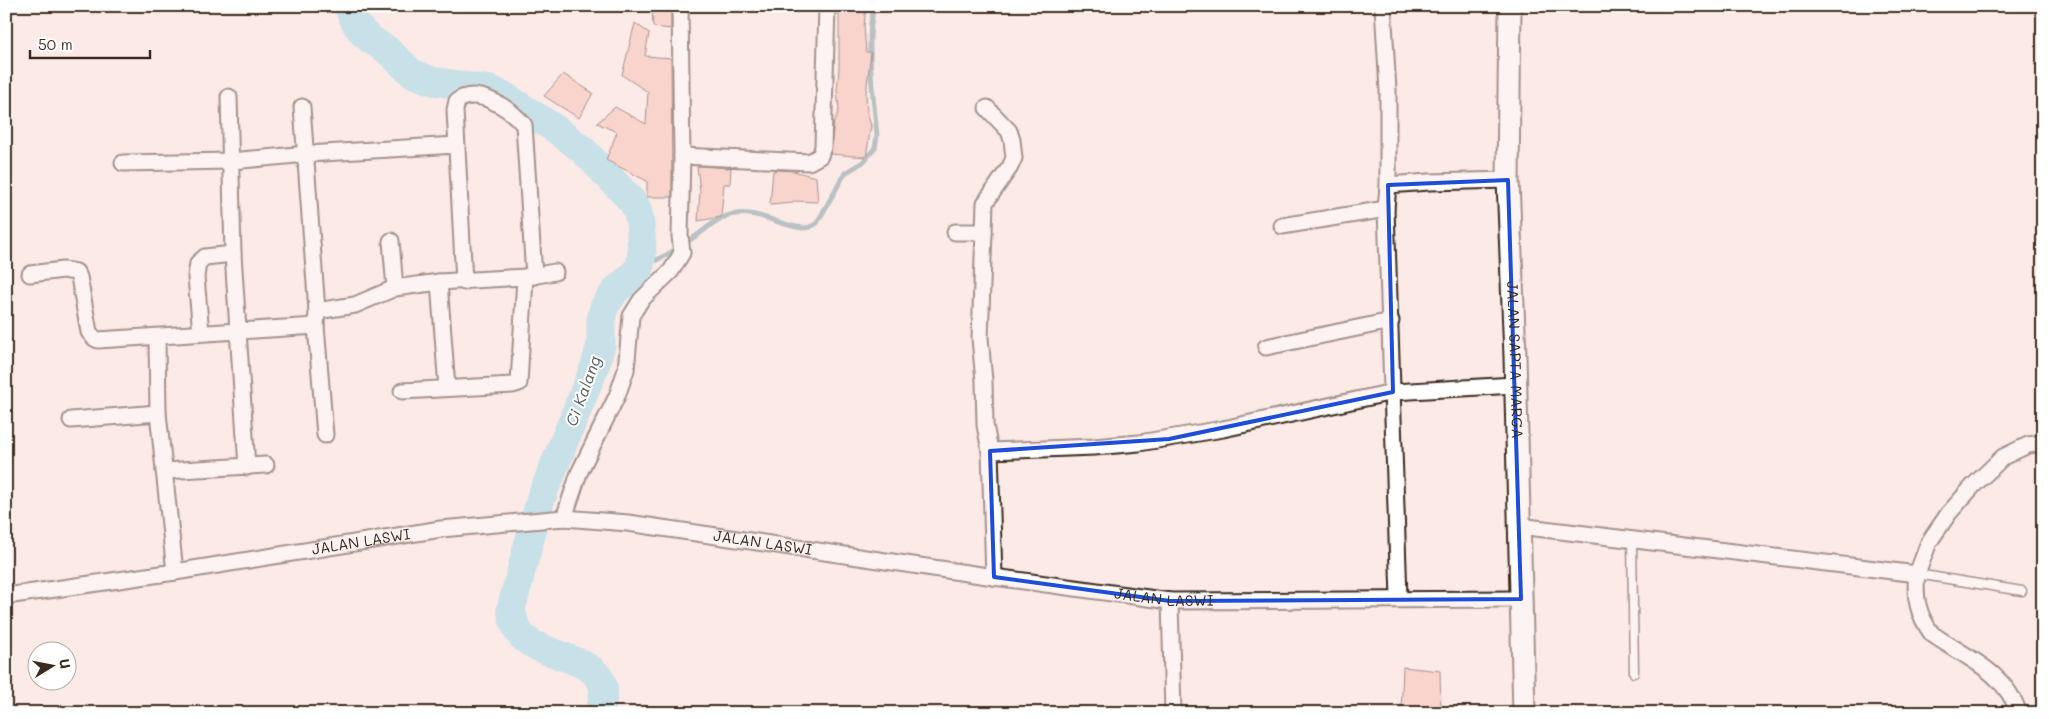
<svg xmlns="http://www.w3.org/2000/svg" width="2049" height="719" viewBox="0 0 2049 719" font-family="Mali,sans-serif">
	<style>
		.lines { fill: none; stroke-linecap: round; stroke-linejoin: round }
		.stream { stroke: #6a9197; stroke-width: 5 }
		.river { stroke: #89d6e8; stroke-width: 29 }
		.building { fill: #f4baae; stroke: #3b2a1e }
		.service-casing { stroke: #3b2a1e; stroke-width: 11 }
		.minor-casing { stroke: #3b2a1e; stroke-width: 19 }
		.secondary-casing { stroke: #3b2a1e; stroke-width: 25 }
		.service { stroke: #fff; stroke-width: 8 }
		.minor { stroke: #fff; stroke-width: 15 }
		.secondary { stroke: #fff; stroke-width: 21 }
		.marked { fill: none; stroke: #1d4ed8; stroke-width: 4; stroke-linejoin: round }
		.labels { text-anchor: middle; stroke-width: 4; stroke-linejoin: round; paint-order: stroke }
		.street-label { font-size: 15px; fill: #3b2a1e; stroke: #fff }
		.water-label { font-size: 16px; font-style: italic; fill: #525e5b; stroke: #fff }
	</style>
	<rect width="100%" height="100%" fill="#fceae7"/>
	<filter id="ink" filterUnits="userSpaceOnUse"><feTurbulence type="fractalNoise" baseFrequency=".02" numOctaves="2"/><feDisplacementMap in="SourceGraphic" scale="10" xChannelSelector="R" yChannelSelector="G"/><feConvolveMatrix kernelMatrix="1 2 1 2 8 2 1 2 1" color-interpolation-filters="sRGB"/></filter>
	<g filter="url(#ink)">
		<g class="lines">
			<path class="stream" d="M640,267C658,261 677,249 693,238C707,229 719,215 736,214C760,211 780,226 803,228C809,228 813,226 817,223L845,173L863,162L875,148L877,135C874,104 864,33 875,6"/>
			<path class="river" d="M348,6L355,22L362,32L370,39L387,50L412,73L432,81L491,90L504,96L554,128L583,150L632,201L637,209L640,221L642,251L640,267L631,277L616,290L604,307L601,320V345L595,366L541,498L511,609C513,618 514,626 520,634C537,656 595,656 603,686C605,693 601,705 600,713"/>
		</g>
		<g class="building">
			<polygon points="652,6 671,6 671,29 653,27"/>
			<polygon points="839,6 866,6 864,27 866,52 871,52 866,93 867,112 871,126 866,157 830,154 834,123 839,110 837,90 839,70"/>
			<polygon points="635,23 649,33 645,56 671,58 672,197 647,197 647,181 606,160 617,132 597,123 615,107 646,124 648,92 622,75"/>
			<polygon points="563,74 593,93 579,118 544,96"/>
			<polygon points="697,166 731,168 730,184 724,184 721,217 698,221 700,191"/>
			<polygon points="779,170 793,171 816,177 818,202 793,201 793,203 770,205 773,171"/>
			<polygon points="1403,667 1440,671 1441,713 1401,713"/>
		</g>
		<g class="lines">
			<g class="service-casing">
				<g id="service">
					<polyline points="1632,541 1634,673"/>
					<polyline points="1917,574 2022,591"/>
				</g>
			</g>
			<g class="minor-casing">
				<g id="minor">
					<polyline points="1383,6 1388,91 1388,185 1429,182 1508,180"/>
					<polyline points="229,97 233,254 247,467"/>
					<polyline points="302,107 317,311"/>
					<polyline points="987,108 1009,131 1012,140 1014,158 1010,167 985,203 984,232 980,338 984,381 985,425 990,451 994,577"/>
					<polyline points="682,156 809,162 820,156 823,147 827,6"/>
					<polyline points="123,163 231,161 307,154 456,145"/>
					<polyline points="1386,209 1399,598"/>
					<polyline points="1282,226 1386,209 1388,185"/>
					<polyline points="955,232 984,232"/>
					<polyline points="391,241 395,288"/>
					<polyline points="30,274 63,270 76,272 79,277 89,332 94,338 98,340 316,326"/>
					<polyline points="439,282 447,388"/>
					<path d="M464,282L455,110L457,101C477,86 511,109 524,125L534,276"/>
					<polyline points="201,333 196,277 198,263 205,257 233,254"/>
					<polyline points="157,337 158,413 175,572"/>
					<polyline points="1266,347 1391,321"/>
					<polyline points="402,391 513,385 519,383 525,277"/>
					<polyline points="71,420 158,413"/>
					<polyline points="325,435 316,326 317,311 355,305 395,288 439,282 525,277 555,272"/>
					<polyline points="990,451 1094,447 1139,443 1223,429 1393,392 1515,385"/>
					<polyline points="164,471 266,465"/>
					<polyline points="564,518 579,473 617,396 626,370 631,316 641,300 671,271 682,253 680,236 682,156 680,6"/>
					<polyline points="1519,526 1917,574 1929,542 1949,513 1973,486 2003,457 2028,445 2043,443"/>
					<path d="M1917,574C1914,597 1918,615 1932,634C1966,658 2004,670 2019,713"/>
					<path id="s1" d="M6,596L175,572L441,529L564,518L628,523L994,577L1170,601L1521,599"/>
					<polyline points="1170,601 1173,713"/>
				</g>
			</g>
			<g class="secondary-casing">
				<g id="secondary">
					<path id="s2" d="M1510,6L1508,180L1515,356L1524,713"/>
				</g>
			</g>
			<use href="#service" class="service"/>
			<use href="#minor" class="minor"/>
			<use href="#secondary" class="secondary"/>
		</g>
	</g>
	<path d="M0 0H2049V719H0ZM1508,180L1521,599L1170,601L994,577L990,451L1169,439L1393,392L1388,185Z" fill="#fceae7" fill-opacity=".55" fill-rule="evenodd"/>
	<path class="marked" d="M1508,180L1521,599L1170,601L994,577L990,451L1169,439L1393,392L1388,185Z"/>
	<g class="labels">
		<g class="street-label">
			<text dy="5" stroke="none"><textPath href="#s2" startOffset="354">JALAN SAPTA MARGA</textPath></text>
			<text dy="5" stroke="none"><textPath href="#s1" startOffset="359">JALAN LASWI</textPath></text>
			<text dy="5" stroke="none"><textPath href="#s1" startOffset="764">JALAN LASWI</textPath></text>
			<text dy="5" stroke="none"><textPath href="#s1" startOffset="1169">JALAN LASWI</textPath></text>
		</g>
		<g class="water-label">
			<text transform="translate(583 391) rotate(-70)" y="6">Ci Kalang</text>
		</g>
	</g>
	<rect width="2049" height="719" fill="none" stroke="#fff" stroke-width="25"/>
	<rect x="12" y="12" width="2024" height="694" fill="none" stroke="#3b2a1e" stroke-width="2" filter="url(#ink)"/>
	<g transform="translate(52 666) rotate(80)"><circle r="24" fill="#ffffff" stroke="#b1aaa5"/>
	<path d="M0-4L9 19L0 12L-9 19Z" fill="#3b2a1e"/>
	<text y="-8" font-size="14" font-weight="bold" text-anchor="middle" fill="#3b2a1e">U</text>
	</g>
	<path d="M30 50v8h120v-8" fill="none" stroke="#3b2a1e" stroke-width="2.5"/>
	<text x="38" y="50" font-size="15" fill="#3b2a1e" stroke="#ffffff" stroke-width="4" paint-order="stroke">50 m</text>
</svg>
